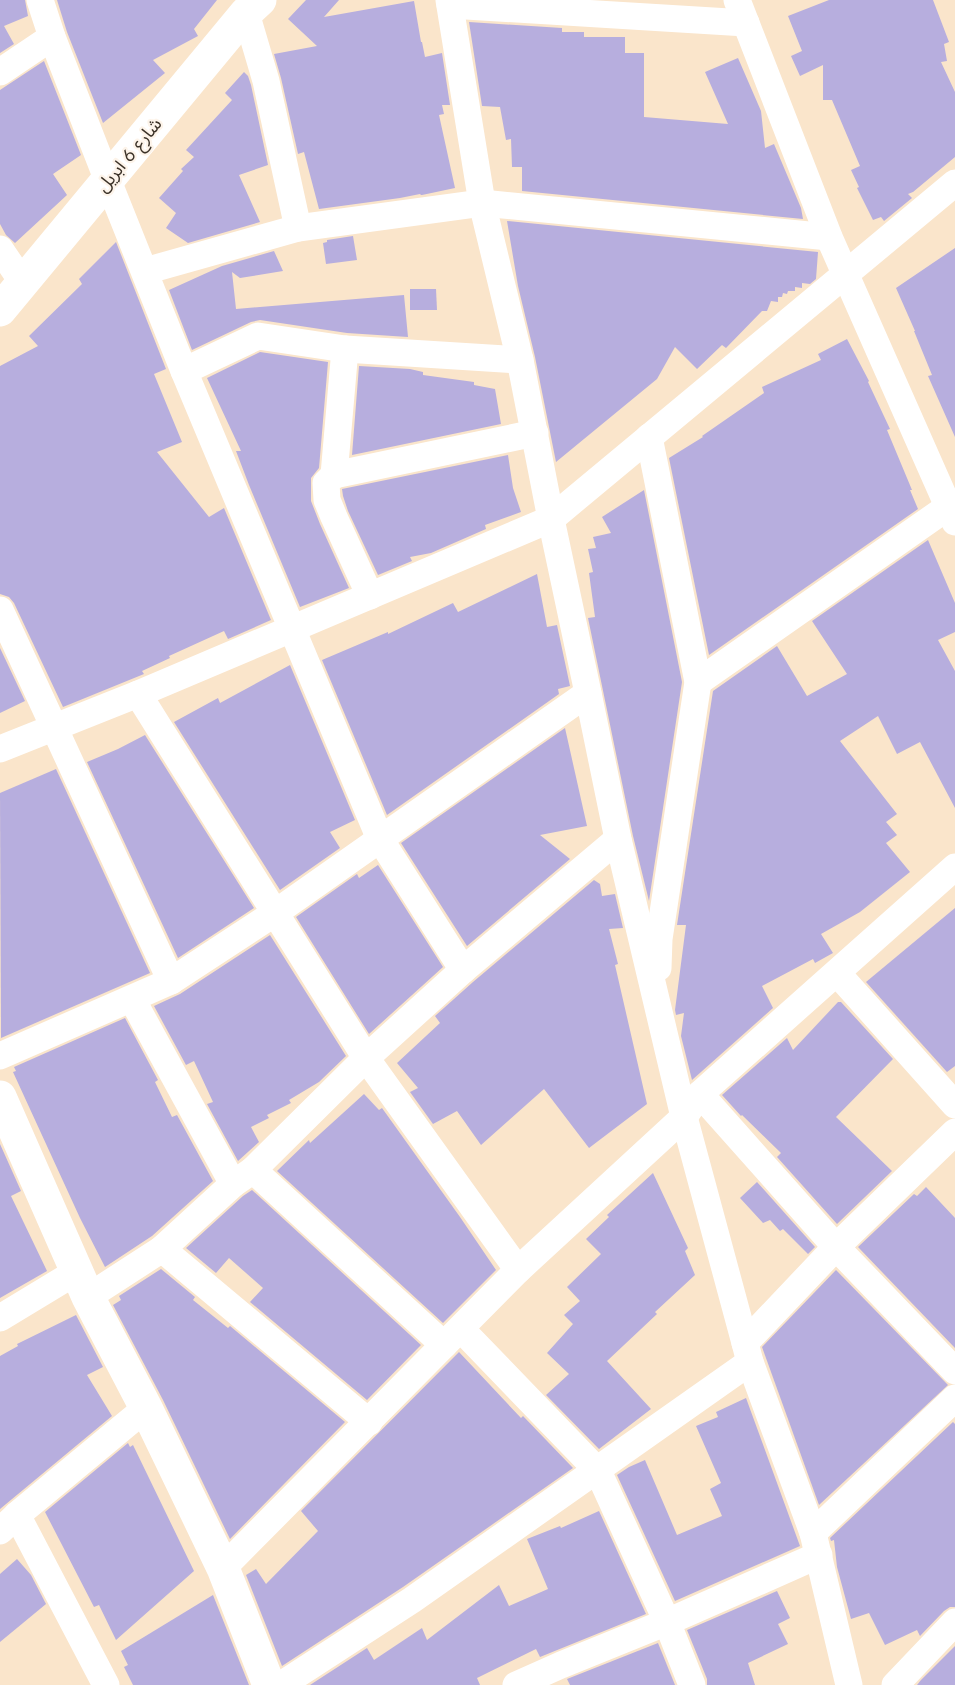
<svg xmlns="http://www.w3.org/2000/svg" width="955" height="1685" viewBox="0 0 955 1685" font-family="Jost,'Noto Sans Arabic',sans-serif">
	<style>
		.building { fill: #b7aede }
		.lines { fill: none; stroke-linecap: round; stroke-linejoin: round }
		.street { stroke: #fff; stroke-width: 27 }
		.secondary { stroke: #fff; stroke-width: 33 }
		.labels { text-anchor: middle; stroke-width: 4.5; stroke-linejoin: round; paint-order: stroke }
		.street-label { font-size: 18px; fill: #3b3228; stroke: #fdf4ea }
	</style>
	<rect width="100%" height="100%" fill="#fae5cb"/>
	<g class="building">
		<polygon points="0,0 25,0 28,16 4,26 14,44 0,53"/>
		<polygon points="57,0 217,0 194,29 198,36 153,60 165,73 103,123 67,32"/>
		<polygon points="306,0 339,0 324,17 414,1 421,42 422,42 425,57 442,53 450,105 442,105 444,114 439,115 455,188 422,195 421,195 420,194 400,198 319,209 304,152 298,154 281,78 274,54 317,46 288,19"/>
		<polygon points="829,0 933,0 949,42 944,44 947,61 941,62 955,92 955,157 913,192 908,194 912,198 884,221 881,217 873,220 857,188 859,187 851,170 860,166 832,100 823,100 823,65 800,76 791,56 802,51 788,16"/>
		<polygon points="469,22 562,28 562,32 584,32 584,37 625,37 625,53 644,53 644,117 728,124 705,72 738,58 761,111 765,148 774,144 801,208 803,219 522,191 522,167 512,167 511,139 506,140 500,107 482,106"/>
		<polygon points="44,61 81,155 53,174 67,195 15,243 6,235 0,224 0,90"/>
		<polygon points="244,72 248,76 251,85 268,165 239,175 260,222 188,243 166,228 176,213 159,198 183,171 181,169 194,157 186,150 232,100 225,93"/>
		<polygon points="507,221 818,252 816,279 810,284 802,283 802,288 795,287 795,291 788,291 787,294 783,293 782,297 778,297 778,302 771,301 767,311 762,311 726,348 722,345 697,369 675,347 657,379 556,462 535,357 518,286"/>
		<polygon points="353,236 357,260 326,264 323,243 327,242 327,240"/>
		<polygon points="116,242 166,369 154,374 182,442 157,452 209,517 224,508 271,620 228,639 224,631 169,656 170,658 142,671 144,674 63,707 14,603 9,597 0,594 0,366 38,346 29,336 82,284 79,279"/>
		<polygon points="955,248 955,437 928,376 932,375 914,331 915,331 896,288"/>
		<polygon points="274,251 283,271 240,278 232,272 236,309 404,295 408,337 347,333 260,320 251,322 192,350 169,290 222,266"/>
		<polygon points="410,289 436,289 437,310 410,310"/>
		<polygon points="847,339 869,381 868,382 890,429 887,430 912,490 910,490 918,509 709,655 669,458 703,437 702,436 764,393 762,387 821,360 818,354"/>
		<polygon points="260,352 328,362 319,468 311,478 311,501 320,524 349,588 300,607 249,485 236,451 241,451 207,378"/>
		<polygon points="359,366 410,369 423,372 423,375 474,382 474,385 495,389 501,424 352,455"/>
		<polygon points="508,455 513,488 521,512 485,525 486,529 431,553 410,557 412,561 378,575 348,511 343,496 342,489"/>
		<polygon points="644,490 682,682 649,901 633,836 588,618 595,617 589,573 593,572 588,549 596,548 593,537 611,533 602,517"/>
		<polygon points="928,540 955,603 955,632 938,640 955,671 955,808 920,742 897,754 878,716 840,741 897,814 886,822 897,835 886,843 910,872 860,912 821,934 833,953 815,963 813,959 762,986 773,1008 692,1080 681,1036 684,1013 676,1015 675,1010 686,925 677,925 713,691 777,646 807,696 847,674 812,621"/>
		<polygon points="537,574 547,627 557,625 570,686 558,689 559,694 387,815 322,660 388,632 388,634 453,603 458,612"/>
		<polygon points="0,648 25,701 0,713"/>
		<polygon points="290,665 355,820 330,832 340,848 280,890 174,722 218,698 220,703"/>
		<polygon points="565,728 587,826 540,835 570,859 467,946 401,843"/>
		<polygon points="145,735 254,908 178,958 87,762 118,749"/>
		<polygon points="56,769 150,973 1,1038 0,793"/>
		<polygon points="378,865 443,967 369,1034 296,917 357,874 359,878"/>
		<polygon points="594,880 600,884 602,896 615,894 623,928 609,929 618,964 615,965 647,1104 589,1148 544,1089 481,1145 457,1111 433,1124 410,1092 418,1088 397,1063 440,1023 435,1016 473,982"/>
		<polygon points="955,908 955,1066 947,1072 866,982"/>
		<polygon points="270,935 346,1056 319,1082 289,1100 291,1103 267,1115 269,1118 251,1127 259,1142 238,1161 207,1104 213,1102 194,1061 186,1065 154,1006 180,994"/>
		<polygon points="838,1002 841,1002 893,1059 836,1117 892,1171 837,1224 777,1157 781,1153 742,1115 741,1116 722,1095 787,1038 793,1050"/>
		<polygon points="125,1018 158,1080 155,1082 172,1117 177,1115 213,1181 152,1236 105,1267 80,1218 13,1072 16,1071 14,1067"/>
		<polygon points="364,1094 379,1110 382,1108 460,1217 496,1270 443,1323 277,1171 309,1140 310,1143"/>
		<polygon points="0,1144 21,1191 11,1196 47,1271 0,1298"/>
		<polygon points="653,1173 688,1248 685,1251 695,1275 655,1312 657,1314 607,1361 651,1409 599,1449 546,1395 569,1374 547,1353 573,1324 564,1315 580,1301 567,1287 601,1254 586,1239 609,1217 607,1215"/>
		<polygon points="757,1182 815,1247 808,1254 783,1229 780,1231 770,1220 763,1223 740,1198"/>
		<polygon points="926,1187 955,1218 955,1348 858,1247 914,1194 917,1196"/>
		<polygon points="252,1190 421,1345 367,1400 250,1302 263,1288 229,1258 216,1273 186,1248 243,1196"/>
		<polygon points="161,1269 195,1297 193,1300 228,1328 230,1326 345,1422 230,1539 163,1400 113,1305 121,1300 119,1296"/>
		<polygon points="836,1270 948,1385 819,1505 762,1347"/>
		<polygon points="76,1315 103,1367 87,1375 112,1416 0,1509 0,1356 18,1346 17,1344"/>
		<polygon points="459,1352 521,1418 523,1416 573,1468 403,1587 282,1666 246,1575 256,1569 266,1584 318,1531 301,1511"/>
		<polygon points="746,1398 800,1546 675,1601 617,1475 629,1467 645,1460 677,1535 722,1516 710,1489 721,1483 696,1426 718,1417 716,1412"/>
		<polygon points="953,1422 955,1424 955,1607 950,1607 944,1611 920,1636 917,1630 885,1645 869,1613 851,1619 837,1567 834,1540 831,1541 830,1538"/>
		<polygon points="128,1443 130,1447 133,1445 194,1571 116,1640 99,1605 94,1607 45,1512"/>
		<polygon points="599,1511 646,1614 540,1657 536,1649 477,1678 480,1685 310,1685 367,1648 374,1660 422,1628 427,1640 499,1585 509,1606 548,1589 527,1539 560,1526 561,1528"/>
		<polygon points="17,1559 31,1575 46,1604 0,1642 0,1574"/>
		<polygon points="777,1591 790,1618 778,1624 788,1644 748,1663 755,1685 707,1685 707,1679 687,1630"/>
		<polygon points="213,1595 249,1685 133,1685 124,1667 128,1665 121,1651"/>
		<polygon points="658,1643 675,1685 570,1685 567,1679"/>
		<polygon points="955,1646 955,1685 917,1685 921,1680"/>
	</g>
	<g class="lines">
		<g class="street">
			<polyline points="40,0 52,37 108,181 184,371 380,839 463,970"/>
			<polyline points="449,0 482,203 520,360 551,519 588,693 618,839 684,1117 745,1343 750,1362 813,1533 849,1685"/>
			<polyline points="737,0 829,237 955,522"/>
			<polyline points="450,5 746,23"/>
			<polyline points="246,13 266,81 298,228"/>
			<polyline points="0,72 52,37"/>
			<polyline points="0,249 23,283"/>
			<polyline points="145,271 298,228 482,203 829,237"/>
			<polyline points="345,349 334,475 326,483 327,500 334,517 370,596"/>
			<polyline points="184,371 258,336 345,349 520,360"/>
			<polyline points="649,437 698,682 659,939 658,968"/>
			<polyline points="334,475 535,433"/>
			<polyline points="0,610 171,981"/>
			<polyline points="698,682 955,502"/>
			<polyline points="138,694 366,1058 518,1270"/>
			<polyline points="0,749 138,694 551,519 955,183"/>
			<polyline points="837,973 955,1105"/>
			<polyline points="132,999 233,1184"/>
			<polyline points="0,1056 171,981 275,913 588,693"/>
			<polyline points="700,1094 836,1247 955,1371"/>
			<polyline points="253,1170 444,1345"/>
			<polyline points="162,1249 369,1422"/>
			<polyline points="88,1297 162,1249 233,1184 253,1170 366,1058 463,970 618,839"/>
			<polyline points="0,1318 76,1272"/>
			<polyline points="461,1329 598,1471 667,1622 692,1685"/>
			<polyline points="745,1343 836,1247 955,1132"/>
			<polyline points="17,1515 106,1685"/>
			<polyline points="0,1531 17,1515 146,1408"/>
			<polyline points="813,1533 955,1398"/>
			<polyline points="223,1568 518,1270 684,1117 700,1094 955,867"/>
			<polyline points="281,1685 412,1600 750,1362"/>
			<polyline points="516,1685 561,1665 667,1622 819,1555"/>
			<polyline points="895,1685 955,1622"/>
		</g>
		<g class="secondary">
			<polyline points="0,310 246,13 260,0"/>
			<polyline points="0,1097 88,1297 146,1408 223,1568 269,1685"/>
		</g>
	</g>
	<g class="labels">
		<g class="street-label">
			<text transform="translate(129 155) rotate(-50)" y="6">شارع 6 ابريل</text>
		</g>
	</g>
</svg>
